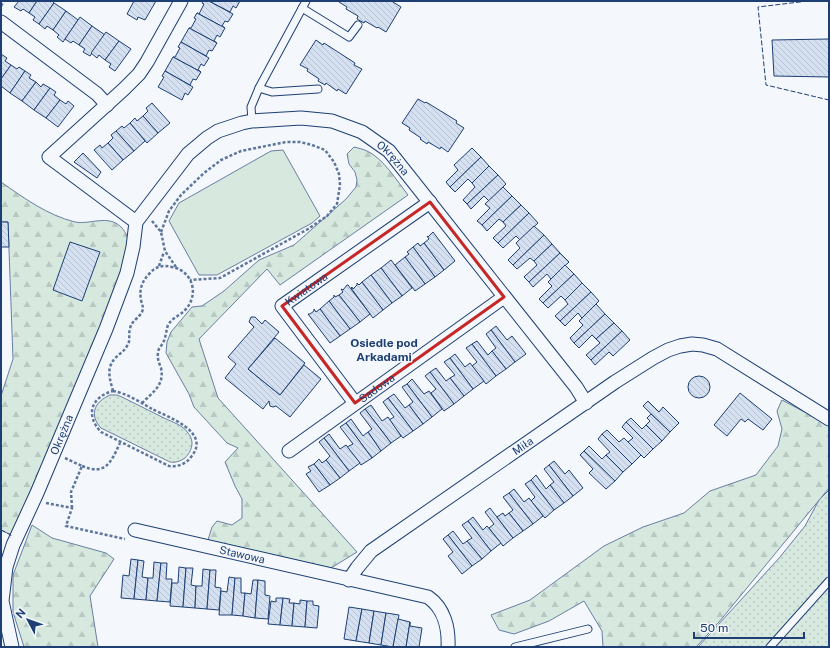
<svg xmlns="http://www.w3.org/2000/svg" width="830" height="648" viewBox="0 0 830 648" font-family="'Public Sans',sans-serif">
	<style>
		.green { fill: url(#green-dots); stroke: #687fa3 }
		.forest { fill: url(#forest-firs); stroke: #687fa3 }
		.pitch { fill: #d7e8df; stroke: #687fa3 }
		.building { fill: url(#building-back-hatch); stroke: #1d3f73 }
		.lines { fill: none; stroke-linecap: round; stroke-linejoin: round }
		.service-casing { stroke: #1d3f73; stroke-width: 9 }
		.minor-casing { stroke: #1d3f73; stroke-width: 15 }
		.path { stroke: #5e769c; stroke-width: 2.5; stroke-dasharray: 3 2; stroke-linecap: butt }
		.service { stroke: #f4f7fb; stroke-width: 7 }
		.minor { stroke: #f4f7fb; stroke-width: 13 }
		.fence { stroke: #1d3f73; stroke-width: 1; stroke-dasharray: 5 2; stroke-linecap: butt }
		.marked { fill: none; stroke: #c62828; stroke-width: 3; stroke-linejoin: round }
		.labels { text-anchor: middle; stroke-width: 3; stroke-linejoin: round; paint-order: stroke }
		.street-label { font-size: 11px; fill: #1d3f73; stroke: #f4f7fb }
		.neighbourhood-label { font-size: 12px; font-weight: bold; fill: #1d3f73; stroke: #f4f7fb }
	</style>
	<defs>
		<pattern id="green-dots" width="8" height="8" patternUnits="userSpaceOnUse"><rect width="8" height="8" fill="#d7e8df"/><path d="M2 2h.1M6 6h.1" fill="none" stroke="#b8c8c3" stroke-width="1.8" stroke-linecap="round"/></pattern>
		<pattern id="forest-firs" width="22" height="20" patternUnits="userSpaceOnUse"><rect width="22" height="20" fill="#d7e8df"/><path d="M5 1l3.5 6h-7zM16 11l3.5 6h-7z" fill="#b8c8c3"/></pattern>
		<pattern id="building-back-hatch" width="6" height="6" patternUnits="userSpaceOnUse"><rect width="6" height="6" fill="#d5e0f0"/><path d="M-1 5l2 2M0 0l6 6M5-1l2 2" fill="none" stroke="#b6c1d1"/></pattern>
	</defs>
	<rect width="100%" height="100%" fill="#f4f7fb"/>
	<g class="green">
		<path d="M110,395H117L122,397C136,404 150,411 164,418C172,422 183,425 188,433C195,441 192,451 185,458C180,461 176,463 170,462L101,428C89,415 94,402 110,395Z"/>
		<polygon points="829,490 829,647 698,647 780,557 805,526 819,500"/>
	</g>
	<g class="forest">
		<path d="M354,147C358,148 363,149 367,151C383,158 397,181 408,195L280,285L267,269L199,339L218,398L357,552L331,568L208,540L212,527L217,521L232,525L242,518V499L235,486L225,462L238,448L227,443L194,407L189,394L166,353L167,342L171,332L192,307L202,306L224,291L259,260L294,245L346,199L356,187L357,180L355,172L349,164L347,154Z"/>
		<path d="M1,182C24,198 47,215 75,222C90,225 108,214 121,227C124,230 128,236 128,241C130,253 119,275 115,287C86,371 47,453 11,535L1,530V396L13,359L8,222H1Z"/>
		<polygon points="782,400 829,425 829,488 719,622 696,647 603,647 602,631 584,601 549,621 514,634 499,630 491,615 530,600 604,546 643,527 684,513 710,491 756,475 778,446 782,429 777,411"/>
		<polygon points="32,525 52,538 106,553 114,559 90,596 98,647 24,647 13,612 13,575"/>
	</g>
	<polygon class="pitch" points="283,150 320,216 312,223 217,275 199,275 169,221 179,203 271,151"/>
	<g class="building">
		<polygon points="19,1 37,1 29,13 23,9 21,11 14,7"/>
		<polygon points="37,1 52,1 54,3 39,24 33,20 35,17 29,13"/>
		<polygon points="134,1 156,1 145,20 138,17 137,20 127,14"/>
		<polygon points="203,1 209,1 233,14 228,22 225,21 222,26 225,28 197,13 199,14 204,4 202,3"/>
		<polygon points="209,1 240,1 236,8 233,6 230,12"/>
		<polygon points="340,1 394,1 393,2 401,7 386,32 378,27 377,28 365,21 364,23 357,19 358,16 346,9 347,7 339,2"/>
		<polygon points="54,3 66,11 53,30 47,26 45,29 39,24"/>
		<polygon points="66,11 78,20 63,42 57,37 59,35 53,30"/>
		<polygon points="197,13 225,28 220,37 217,35 214,41 217,43 189,28 191,28 196,19 194,18"/>
		<polygon points="80,17 92,26 79,45 73,41 71,43 65,39"/>
		<polygon points="92,26 105,35 90,56 83,52 85,49 79,45"/>
		<polygon points="189,28 217,43 212,51 209,50 206,56 181,42"/>
		<polygon points="106,32 119,41 105,60 99,55 97,58 91,53"/>
		<polygon points="829,39 829,77 774,76 772,40"/>
		<polygon points="316,40 323,45 324,43 355,63 354,65 362,69 346,94 338,89 337,91 326,83 325,85 318,81 319,79 307,71 308,69 300,65"/>
		<polygon points="119,41 131,49 115,71 109,67 111,64 105,60"/>
		<polygon points="181,42 209,58 204,66 201,64 198,70 201,72 173,57 175,57 180,48 178,47"/>
		<polygon points="1,54 7,58 5,61 11,65 1,79"/>
		<polygon points="173,57 201,72 196,80 193,79 190,85 165,71"/>
		<polygon points="11,65 17,69 19,67 25,71 10,93 1,86 1,79"/>
		<polygon points="25,71 31,75 29,78 36,82 22,101 10,93"/>
		<polygon points="165,71 193,87 188,95 185,93 182,100 158,87 164,77 162,76"/>
		<polygon points="36,82 41,87 43,84 50,88 34,110 22,101"/>
		<polygon points="50,88 56,92 54,95 60,100 46,118 34,110"/>
		<polygon points="418,99 425,103 426,102 457,121 456,123 464,128 448,152 441,147 440,149 428,142 427,144 420,139 421,138 409,130 410,128 402,123"/>
		<polygon points="60,100 66,104 68,101 74,106 58,127 46,118"/>
		<polygon points="152,103 170,123 158,133 143,116 148,111 146,108"/>
		<polygon points="143,116 158,133 147,143 130,123 135,118 137,121"/>
		<polygon points="130,123 145,141 134,151 116,131 122,126 124,128"/>
		<polygon points="116,131 134,151 123,160 108,143 113,138 111,135"/>
		<polygon points="108,143 123,160 112,170 94,150 100,145 102,148"/>
		<polygon points="472,148 481,157 450,187 446,182 458,170 454,165"/>
		<polygon points="83,153 101,172 97,178 74,162"/>
		<polygon points="481,157 489,166 472,183 468,179 455,192 450,187"/>
		<polygon points="489,166 498,175 467,204 463,200 475,187 472,183"/>
		<polygon points="498,175 506,184 489,201 484,196 471,209 467,204"/>
		<polygon points="503,187 512,196 482,225 477,221 490,208 485,204"/>
		<polygon points="512,196 521,205 503,222 499,219 487,231 482,225"/>
		<polygon points="521,205 529,213 498,243 493,238 506,226 503,222"/>
		<polygon points="529,213 538,223 520,240 516,236 503,248 498,243"/>
		<polygon points="1,222 8,222 9,247 1,247"/>
		<polygon points="534,226 544,235 513,265 508,260 520,248 516,243"/>
		<polygon points="433,232 455,261 444,270 424,243 429,239 427,236 428,237"/>
		<polygon points="544,235 552,244 534,261 530,258 517,269 513,265"/>
		<polygon points="70,242 100,252 82,301 53,290"/>
		<polygon points="418,243 420,246 424,243 444,270 435,277 413,247"/>
		<polygon points="552,244 560,253 529,282 524,277 537,265 534,261"/>
		<polygon points="413,247 435,277 425,284 405,257 409,254 407,252"/>
		<polygon points="560,253 569,262 551,279 547,274 533,287 529,282"/>
		<polygon points="405,257 425,284 415,291 395,265"/>
		<polygon points="391,260 412,288 402,296 381,268"/>
		<polygon points="565,265 574,274 543,303 539,299 552,286 548,282"/>
		<polygon points="381,268 402,296 392,303 371,275"/>
		<polygon points="574,274 582,283 565,300 561,296 548,308 543,303"/>
		<polygon points="371,275 392,303 383,310 362,282"/>
		<polygon points="362,282 383,310 373,318 351,288 352,287 353,289 357,285 357,283 359,285"/>
		<polygon points="582,283 591,292 560,321 555,316 568,304 565,300"/>
		<polygon points="347,285 348,285 370,314 360,322 339,295 343,292 341,289 343,290"/>
		<polygon points="591,292 599,301 582,318 578,313 565,326 560,321"/>
		<polygon points="334,295 335,297 339,295 360,322 350,329 329,301 334,297"/>
		<polygon points="329,301 350,329 340,336 320,309"/>
		<polygon points="596,304 605,314 574,343 570,338 583,325 579,321"/>
		<polygon points="314,309 316,312 320,309 340,336 330,343 308,314 310,314 314,311"/>
		<polygon points="605,314 614,323 596,339 592,335 579,348 574,343"/>
		<polygon points="251,317 255,317 262,324 265,320 279,332 248,369 280,395 304,365 321,379 290,417 276,406 273,407 270,406 269,401 263,409 225,378 236,364 228,357 254,327 249,322"/>
		<polygon points="614,323 622,331 591,360 586,355 600,343 596,339"/>
		<polygon points="496,326 507,340 512,336 526,354 515,362 491,330"/>
		<polygon points="491,330 515,362 506,369 492,351 496,348 486,334"/>
		<polygon points="622,331 630,340 613,356 609,352 595,365 591,360"/>
		<polygon points="275,338 305,363 280,395 248,369"/>
		<polygon points="477,341 488,355 492,351 506,369 496,376 472,344"/>
		<polygon points="472,344 496,376 486,384 472,366 477,362 466,348"/>
		<polygon points="455,354 465,367 470,363 484,381 473,389 450,358"/>
		<polygon points="450,358 473,389 464,396 450,378 455,375 444,362"/>
		<polygon points="436,368 446,381 450,378 464,396 454,404 430,372"/>
		<polygon points="430,372 454,404 444,411 431,393 436,389 425,376"/>
		<circle cx="699" cy="387" r="11"/>
		<polygon points="412,379 424,394 429,391 442,409 432,417 407,384"/>
		<polygon points="407,384 432,417 423,424 409,405 413,402 402,387"/>
		<polygon points="740,393 772,419 763,430 748,419 745,422 741,419 727,436 714,425"/>
		<polygon points="394,394 405,408 409,405 423,424 413,431 388,398"/>
		<polygon points="388,398 413,431 403,438 389,420 394,417 383,402"/>
		<polygon points="648,401 659,412 663,407 679,423 670,432 643,406"/>
		<polygon points="371,405 382,421 388,417 401,436 391,443 365,409"/>
		<polygon points="365,409 391,443 381,451 368,432 372,429 360,413"/>
		<polygon points="651,414 670,432 662,441 646,425 650,421 647,418"/>
		<polygon points="631,418 642,429 646,425 662,441 653,449 626,422"/>
		<polygon points="351,419 363,436 368,432 381,451 372,458 346,423"/>
		<polygon points="626,422 653,449 644,458 628,442 633,438 622,427"/>
		<polygon points="346,423 372,458 361,465 347,447 353,444 340,427"/>
		<polygon points="607,430 619,442 624,438 641,455 632,464 602,434"/>
		<polygon points="329,434 340,449 346,445 360,463 349,471 324,438"/>
		<polygon points="602,434 632,464 623,472 606,455 610,452 598,439"/>
		<polygon points="324,438 349,471 340,478 326,460 330,456 319,442"/>
		<polygon points="589,446 602,459 606,455 623,472 615,481 584,451"/>
		<polygon points="584,451 615,481 606,489 589,473 593,469 580,455"/>
		<polygon points="319,459 322,463 326,460 340,478 330,485 314,464"/>
		<polygon points="554,461 565,474 569,470 583,488 573,496 549,465"/>
		<polygon points="314,464 330,485 319,492 306,474 311,471 308,467"/>
		<polygon points="549,465 573,496 564,503 550,485 554,482 544,469"/>
		<polygon points="536,475 546,489 550,485 564,503 554,510 531,480"/>
		<polygon points="531,480 554,510 545,518 531,501 535,497 525,484"/>
		<polygon points="514,489 524,502 529,498 543,516 533,524 509,493"/>
		<polygon points="509,493 533,524 523,531 509,513 513,510 503,497"/>
		<polygon points="490,508 513,538 503,546 489,528 494,524 485,512"/>
		<polygon points="503,513 505,516 509,513 523,531 513,538 497,517"/>
		<polygon points="473,517 483,530 487,526 501,543 491,551 468,521"/>
		<polygon points="468,521 491,551 482,559 467,541 472,538 462,525"/>
		<polygon points="453,531 463,544 467,541 482,559 472,566 448,535"/>
		<polygon points="448,535 472,566 462,574 448,556 453,552 443,539"/>
		<polygon points="131,559 138,560 134,599 121,598 123,575 129,576"/>
		<polygon points="138,560 144,561 142,577 148,578 146,600 134,599"/>
		<polygon points="154,562 161,563 157,601 146,600 148,578 153,578"/>
		<polygon points="161,563 167,563 166,579 172,579 170,602 157,601"/>
		<polygon points="179,567 186,568 183,607 170,606 172,583 178,583"/>
		<polygon points="186,568 193,568 191,585 196,586 195,608 183,607"/>
		<polygon points="203,569 210,570 207,609 195,608 196,586 202,586"/>
		<polygon points="210,570 216,570 215,587 221,588 219,610 207,609"/>
		<polygon points="229,577 235,578 232,615 219,615 221,591 227,592"/>
		<polygon points="235,578 241,578 241,593 245,593 243,616 232,615"/>
		<polygon points="253,580 258,580 255,618 243,616 245,593 251,594"/>
		<polygon points="258,580 265,581 265,595 270,596 268,619 255,618"/>
		<polygon points="276,598 283,598 280,625 268,624 271,601 276,602"/>
		<polygon points="283,598 290,599 289,603 294,603 292,626 280,625"/>
		<polygon points="300,600 307,601 305,627 292,626 294,603 300,604"/>
		<polygon points="307,601 313,601 313,605 319,606 317,628 305,627"/>
		<polygon points="349,607 362,609 356,641 344,639"/>
		<polygon points="362,609 374,611 369,643 356,641"/>
		<polygon points="374,611 386,613 381,645 369,643"/>
		<polygon points="386,613 399,615 393,647 381,645"/>
		<polygon points="398,619 410,622 406,647 393,647"/>
		<polygon points="410,622 410,626 422,628 419,647 406,647"/>
	</g>
	<g class="lines">
		<g class="service-casing">
			<g id="service">
				<polyline points="302,8 349,37 358,25"/>
				<polyline points="259,88 272,92 318,89"/>
				<polyline points="252,121 251,107 259,88 306,1"/>
				<polyline points="515,647 588,629"/>
				<polyline points="770,647 829,581"/>
			</g>
		</g>
		<g class="minor-casing">
			<g id="minor">
				<polyline points="1,22 97,94 107,105"/>
				<path id="s1" d="M136,222L188,154L207,138L218,131L242,123L252,121L301,118L332,121L362,132L389,151L576,387L586,403"/>
				<path id="s2" d="M355,403L282,306L430,202"/>
				<path id="s3" d="M289,451L504,297"/>
				<path id="s4" d="M135,530L428,597C444,608 449,628 448,647"/>
				<path id="s5" d="M349,580L357,568L371,551L615,382L653,358L668,350L680,346L692,344L703,345L717,349L829,419"/>
				<path id="s6" d="M12,647L2,601L6,567L13,545L37,493L106,329L127,273L133,247L136,222L49,157L124,89L139,74L147,62L181,1"/>
			</g>
		</g>
		<g class="path">
			<polyline points="1,6 4,1"/>
			<polyline points="152,221 161,232 165,251 176,267"/>
			<polyline points="161,232 169,211 181,195 204,173 221,160 241,151 286,142 300,142 312,145 325,150 334,162 339,174 340,185 337,204 327,216 308,229 220,278 190,280"/>
			<polyline points="159,266 164,252"/>
			<path d="M113,391C111,383 108,375 110,367C114,355 123,354 127,346C131,341 128,335 130,329C131,321 139,318 142,312C144,307 142,305 141,300C139,289 142,281 150,273C156,266 163,265 172,267C179,268 185,272 189,278C196,289 193,303 184,311C179,316 172,318 168,325C166,331 166,337 163,343C161,346 158,349 158,353C157,358 159,363 161,368C165,385 152,393 142,403"/>
			<path d="M113,391C126,393 140,402 152,409C168,417 212,432 191,457C186,464 178,467 169,466L101,432C85,415 91,397 113,391Z"/>
			<polyline points="65,458 82,466 71,492 72,508"/>
			<path d="M82,466C106,476 111,462 120,443"/>
			<polyline points="46,503 72,508 66,526 125,539"/>
		</g>
		<use href="#service" class="service"/>
		<use href="#minor" class="minor"/>
		<g class="fence">
			<polyline points="808,1 758,7 766,85 829,100"/>
			<polyline points="1,530 11,535 10,538"/>
		</g>
	</g>
	<path class="marked" d="M430,202L504,297L355,403L282,306Z"/>
	<g class="labels">
		<g class="street-label">
			<text dy="4" stroke="none"><textPath href="#s1" startOffset="312">Okrężna</textPath></text>
			<text dy="4" stroke="none"><textPath href="#s2" startOffset="151">Kwiatowa</textPath></text>
			<text dy="4" stroke="none"><textPath href="#s3" startOffset="108">Sadowa</textPath></text>
			<text dy="4" stroke="none"><textPath href="#s6" startOffset="225">Okrężna</textPath></text>
			<text dy="4" stroke="none"><textPath href="#s5" startOffset="221">Miła</textPath></text>
			<text dy="4" stroke="none"><textPath href="#s4" startOffset="110">Stawowa</textPath></text>
		</g>
		<g class="neighbourhood-label">
			<text x="384" y="347">Osiedle pod<tspan x="384" dy="14">Arkadami</tspan></text>
		</g>
	</g>
	<rect width="830" height="648" fill="none" stroke="#1d3f73" stroke-width="4"/>
	<g transform="translate(28 620) rotate(311)" stroke="#f4f7fb" stroke-width="3" paint-order="stroke">
	<path d="M0-3L7 15L0 10L-7 15Z" fill="#1d3f73"/>
	<text y="-6" font-size="11" font-weight="bold" text-anchor="middle" fill="#1d3f73">N</text>
	</g>
	<path d="M694 632v6h110v-6" fill="none" stroke="#1d3f73" stroke-width="2"/>
	<text x="700" y="632" font-size="12" fill="#1d3f73" stroke="#f4f7fb" stroke-width="3" paint-order="stroke">50 m</text>
</svg>
